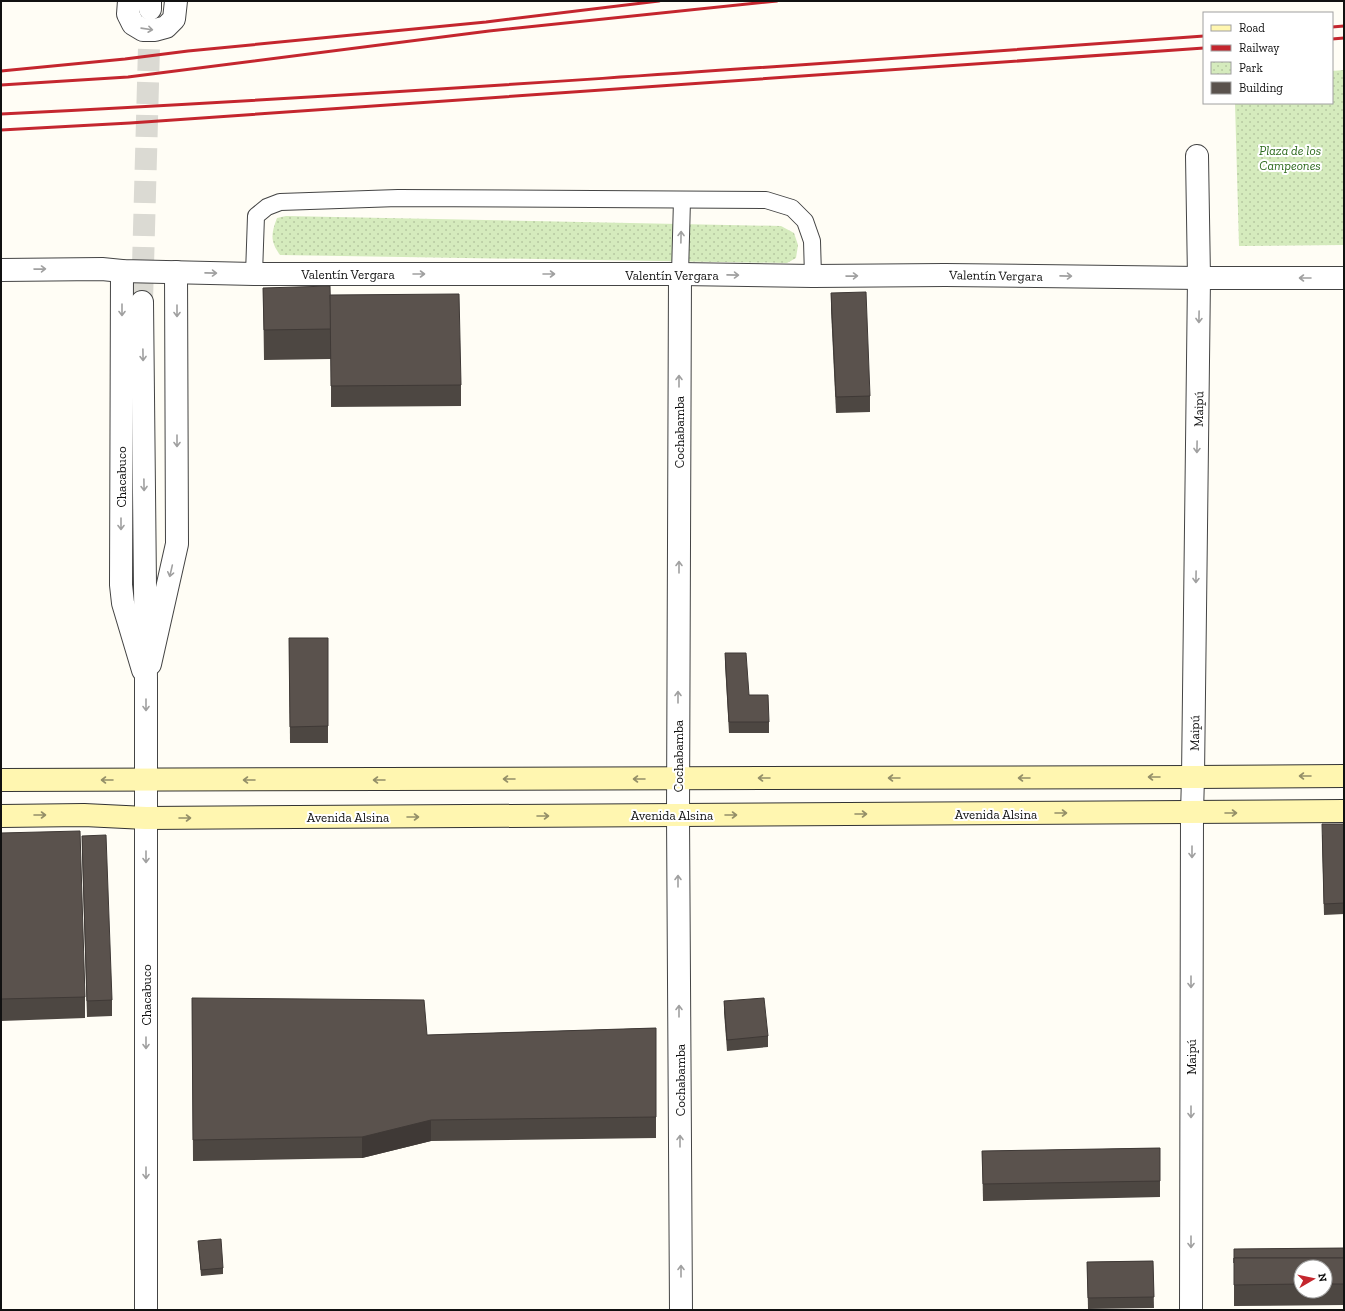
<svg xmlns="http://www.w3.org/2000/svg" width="1345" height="1311" viewBox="0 0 1345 1311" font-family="'Zilla Slab',serif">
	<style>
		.park { fill: url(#park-dots) }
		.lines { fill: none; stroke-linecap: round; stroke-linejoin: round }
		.tertiary-tunnel { stroke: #dbdad3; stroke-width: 22; stroke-dasharray: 22 11; stroke-linecap: butt }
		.service-casing { stroke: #444; stroke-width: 18 }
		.minor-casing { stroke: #444; stroke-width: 24 }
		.tertiary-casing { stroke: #444; stroke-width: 24 }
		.secondary-casing { stroke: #333; stroke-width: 24 }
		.service { stroke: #fff; stroke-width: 16 }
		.minor { stroke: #fff; stroke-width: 22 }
		.tertiary { stroke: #fff; stroke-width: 22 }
		.secondary { stroke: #fff6b0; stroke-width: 22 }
		.rail { stroke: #c4262e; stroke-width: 3 }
		.wall { fill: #4d4742; fill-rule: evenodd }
		.shaded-wall { fill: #3f3936 }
		.building { fill: #5a524d; stroke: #3f3936 }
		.oneway { stroke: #a0a0a0 }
		.oneway2 { stroke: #948f68 }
		.labels { text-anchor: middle; stroke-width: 4; stroke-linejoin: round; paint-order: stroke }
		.park-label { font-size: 13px; font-style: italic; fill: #2f6b1f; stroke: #fff }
		.street-label { font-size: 13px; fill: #111; stroke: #fff }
	</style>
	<defs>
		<pattern id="park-dots" width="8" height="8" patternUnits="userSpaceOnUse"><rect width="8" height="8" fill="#d5ebbd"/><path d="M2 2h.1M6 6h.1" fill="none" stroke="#b6c8a1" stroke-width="1.8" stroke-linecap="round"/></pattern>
	</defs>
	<rect width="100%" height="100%" fill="#fffdf5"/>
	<g class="park">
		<polygon points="1344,70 1344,245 1239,246 1235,103 1332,103 1332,71"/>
		<path d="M286,216L781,226L794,233L798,245L796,258L787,263L280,255C270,241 271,234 277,218Z"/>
	</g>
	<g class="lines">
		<polyline class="tertiary-tunnel" points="142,302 150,11"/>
		<g class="service-casing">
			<g id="service">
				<polyline points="254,274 256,216 267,207 280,202 398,198 766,200 792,208 805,221 812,241 813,276"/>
				<polyline points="680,274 682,200"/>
			</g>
		</g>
		<g class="minor-casing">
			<g id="minor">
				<polyline points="129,1 128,14 133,24 143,30 155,30 166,27 174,19 176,1"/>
				<polyline points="1,270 102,269 122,271 254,274 680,274 813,276 945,275 1199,278 1344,278"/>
				<polyline points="122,271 121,585 123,603 143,670"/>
				<polyline points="680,274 678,815 681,1310"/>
				<polyline points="150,664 177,544 176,272"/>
				<polyline points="1191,1310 1192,813 1193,777 1199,278 1197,156"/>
			</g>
		</g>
		<g class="tertiary-casing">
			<g id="tertiary">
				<polyline points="150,9 150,1"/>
				<polyline points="142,302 146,680 146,1310"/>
			</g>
		</g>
		<g class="secondary-casing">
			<g id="secondary">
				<polyline points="1,780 1193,777 1344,776"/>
				<polyline points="1,816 84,815 146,818 1344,811"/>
			</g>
		</g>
		<use href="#service" class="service"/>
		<use href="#minor" class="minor"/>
		<use href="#tertiary" class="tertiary"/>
		<use href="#secondary" class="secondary"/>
		<g class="rail">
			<polyline points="1332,27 1344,26"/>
			<polyline points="1332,39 1344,38"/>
			<polyline points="1,71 125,59 188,51 486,22 659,1"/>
			<polyline points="1,85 128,77 489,31 777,1"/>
			<path d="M1,114C402,94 803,65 1204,36"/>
			<polyline points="1,130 130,123 1204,48"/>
		</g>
	</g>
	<g class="wall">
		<polygon points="263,288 330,295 461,385 461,406 331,407 331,359 264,360"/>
		<polygon points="831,293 870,396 870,412 836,413 831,310"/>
		<polygon points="289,638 328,638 328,743 290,743"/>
		<polygon points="725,653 749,695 769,722 769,733 729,733 725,664"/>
		<polygon points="1,833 85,997 85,1018 1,1021"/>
		<polygon points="1344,834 1344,914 1324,915 1322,835"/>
		<polygon points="82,836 112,1000 112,1016 87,1017 82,852"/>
		<polygon points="192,998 427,1035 656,1028 656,1138 431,1141 362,1158 193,1161"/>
		<polygon points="724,1001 768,1036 768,1047 727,1051 724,1012"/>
		<polygon points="1160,1148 1160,1197 983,1201 982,1151"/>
		<polygon points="198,1241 223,1268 223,1274 201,1276"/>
		<path d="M1344,1248V1305L1234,1306V1249ZM1301,1267H1325V1291H1301Z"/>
		<polygon points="1153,1261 1154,1308 1088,1309 1087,1262"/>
	</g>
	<polygon class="shaded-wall" points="431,1120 431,1141 362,1158 362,1137"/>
	<g class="building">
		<polygon points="330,286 331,329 264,330 263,288"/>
		<polygon points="866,292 870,396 836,397 831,293"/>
		<polygon points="459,294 461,385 331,386 330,295"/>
		<polygon points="289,638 328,638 328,726 290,727"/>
		<polygon points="725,653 746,653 749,695 768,695 769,722 729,722"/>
		<polygon points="1322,824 1344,824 1344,903 1324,904"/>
		<polygon points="80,831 85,997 1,999 1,833"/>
		<polygon points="106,835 112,1000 87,1001 82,836"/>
		<polygon points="192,998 424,1000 427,1035 656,1028 656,1117 431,1120 362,1137 193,1140"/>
		<polygon points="764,998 768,1036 727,1040 724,1001"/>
		<polygon points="1160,1148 1160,1181 983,1184 982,1151"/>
		<polygon points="221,1239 223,1268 201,1270 198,1241"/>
		<polygon points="1344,1248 1344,1258 1234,1258 1234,1263 1234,1249"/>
		<polygon points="1234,1258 1344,1258 1344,1284 1325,1284 1325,1267 1301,1267 1301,1284 1234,1285"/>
		<polygon points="1153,1261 1154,1297 1088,1298 1087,1262"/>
	</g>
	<defs><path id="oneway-shaft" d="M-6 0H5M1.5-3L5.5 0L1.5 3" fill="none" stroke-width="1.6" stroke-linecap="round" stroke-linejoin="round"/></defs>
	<g class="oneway">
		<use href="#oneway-shaft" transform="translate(147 29) rotate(8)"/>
		<use href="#oneway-shaft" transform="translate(681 237) rotate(-89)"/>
		<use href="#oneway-shaft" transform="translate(40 269) rotate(-1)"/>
		<use href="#oneway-shaft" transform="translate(211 273) rotate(1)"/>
		<use href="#oneway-shaft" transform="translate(419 274)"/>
		<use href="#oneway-shaft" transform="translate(549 274)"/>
		<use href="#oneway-shaft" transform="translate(733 275) rotate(1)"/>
		<use href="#oneway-shaft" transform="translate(852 276) rotate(-1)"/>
		<use href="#oneway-shaft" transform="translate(1066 276) rotate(1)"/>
		<use href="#oneway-shaft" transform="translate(1305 278) rotate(-180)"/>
		<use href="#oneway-shaft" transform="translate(122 310) rotate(90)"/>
		<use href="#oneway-shaft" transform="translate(177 311) rotate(90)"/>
		<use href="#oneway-shaft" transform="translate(1199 317) rotate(91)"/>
		<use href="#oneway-shaft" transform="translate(143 355) rotate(89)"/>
		<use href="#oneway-shaft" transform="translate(679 381) rotate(-90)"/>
		<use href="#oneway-shaft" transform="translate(177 441) rotate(90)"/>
		<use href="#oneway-shaft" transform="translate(1197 447) rotate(91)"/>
		<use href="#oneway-shaft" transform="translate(144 485) rotate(89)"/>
		<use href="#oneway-shaft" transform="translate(121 524) rotate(90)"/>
		<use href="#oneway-shaft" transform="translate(679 567) rotate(-90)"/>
		<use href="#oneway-shaft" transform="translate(171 571) rotate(103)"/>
		<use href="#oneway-shaft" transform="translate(1196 577) rotate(91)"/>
		<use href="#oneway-shaft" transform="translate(678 697) rotate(-90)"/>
		<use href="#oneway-shaft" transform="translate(146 705) rotate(90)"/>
		<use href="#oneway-shaft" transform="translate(1192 852) rotate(90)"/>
		<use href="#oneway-shaft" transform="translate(146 857) rotate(90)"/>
		<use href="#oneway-shaft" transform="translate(678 881) rotate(-90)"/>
		<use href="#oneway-shaft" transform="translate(1191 982) rotate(90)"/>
		<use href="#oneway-shaft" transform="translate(679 1011) rotate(-90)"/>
		<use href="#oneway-shaft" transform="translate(146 1043) rotate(90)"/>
		<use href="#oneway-shaft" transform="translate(1191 1112) rotate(90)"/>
		<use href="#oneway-shaft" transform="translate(680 1141) rotate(-90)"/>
		<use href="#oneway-shaft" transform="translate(146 1173) rotate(90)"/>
		<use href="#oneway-shaft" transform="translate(1191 1242) rotate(90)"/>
		<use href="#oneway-shaft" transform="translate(681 1271) rotate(-90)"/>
	</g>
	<g class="oneway2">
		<use href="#oneway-shaft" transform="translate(1305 776) rotate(180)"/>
		<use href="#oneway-shaft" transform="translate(1154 777) rotate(180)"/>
		<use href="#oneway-shaft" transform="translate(764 778) rotate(180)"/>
		<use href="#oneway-shaft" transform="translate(894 778) rotate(180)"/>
		<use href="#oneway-shaft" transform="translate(1024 778) rotate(180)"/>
		<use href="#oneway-shaft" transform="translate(509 779) rotate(180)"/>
		<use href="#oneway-shaft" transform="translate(639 779) rotate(180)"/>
		<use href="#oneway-shaft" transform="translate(107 780) rotate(-180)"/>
		<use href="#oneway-shaft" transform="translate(249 780) rotate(180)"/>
		<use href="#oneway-shaft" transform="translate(379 780) rotate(180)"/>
		<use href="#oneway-shaft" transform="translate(1061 813)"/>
		<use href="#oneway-shaft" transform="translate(1231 813)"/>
		<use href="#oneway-shaft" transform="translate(861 814)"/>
		<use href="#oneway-shaft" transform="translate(40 815)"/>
		<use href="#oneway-shaft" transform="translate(731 815)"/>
		<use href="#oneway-shaft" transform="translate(543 816)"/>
		<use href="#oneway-shaft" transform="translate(413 817)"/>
		<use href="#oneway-shaft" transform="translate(185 818)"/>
	</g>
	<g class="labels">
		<g class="park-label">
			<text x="1290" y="155">Plaza de los<tspan x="1290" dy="15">Campeones</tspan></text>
		</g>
		<g class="street-label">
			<text x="348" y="279">Valentín Vergara</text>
			<text x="672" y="280">Valentín Vergara</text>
			<text transform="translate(996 275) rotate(1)" y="5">Valentín Vergara</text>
			<text transform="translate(1198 409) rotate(-89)" y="5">Maipú</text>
			<text transform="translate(679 432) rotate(-90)" y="5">Cochabamba</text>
			<text transform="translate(121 477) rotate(-90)" y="5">Chacabuco</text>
			<text transform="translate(1194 733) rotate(-89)" y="5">Maipú</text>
			<text transform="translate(678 756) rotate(-90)" y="5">Cochabamba</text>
			<text x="996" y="819">Avenida Alsina</text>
			<text x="672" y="820">Avenida Alsina</text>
			<text x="348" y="822">Avenida Alsina</text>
			<text transform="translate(146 995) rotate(-90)" y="5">Chacabuco</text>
			<text transform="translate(1191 1057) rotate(-90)" y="5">Maipú</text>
			<text transform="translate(680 1080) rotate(-90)" y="5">Cochabamba</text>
		</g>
	</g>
	<rect width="1345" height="1311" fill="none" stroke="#111111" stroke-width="4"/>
	<rect x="1203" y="12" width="130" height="92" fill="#ffffff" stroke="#a0a0a0"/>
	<rect x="1211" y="25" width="20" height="6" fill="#fff6b0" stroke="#a0a0a0"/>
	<text x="1239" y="32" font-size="12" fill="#111111">Road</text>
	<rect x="1211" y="45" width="20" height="6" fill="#c4262e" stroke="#a0a0a0"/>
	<text x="1239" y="52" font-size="12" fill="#111111">Railway</text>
	<rect x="1211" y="62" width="20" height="12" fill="url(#park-dots)" stroke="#a0a0a0"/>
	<text x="1239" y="72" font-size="12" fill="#111111">Park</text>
	<rect x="1211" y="82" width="20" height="12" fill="#5a524d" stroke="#a0a0a0"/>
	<text x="1239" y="92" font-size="12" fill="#111111">Building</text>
	<g transform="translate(1313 1279) rotate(81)"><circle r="19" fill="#ffffff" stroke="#a0a0a0"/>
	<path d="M0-3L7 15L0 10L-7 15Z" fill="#c4262e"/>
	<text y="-6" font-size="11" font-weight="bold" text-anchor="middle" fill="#111111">N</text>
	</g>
</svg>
